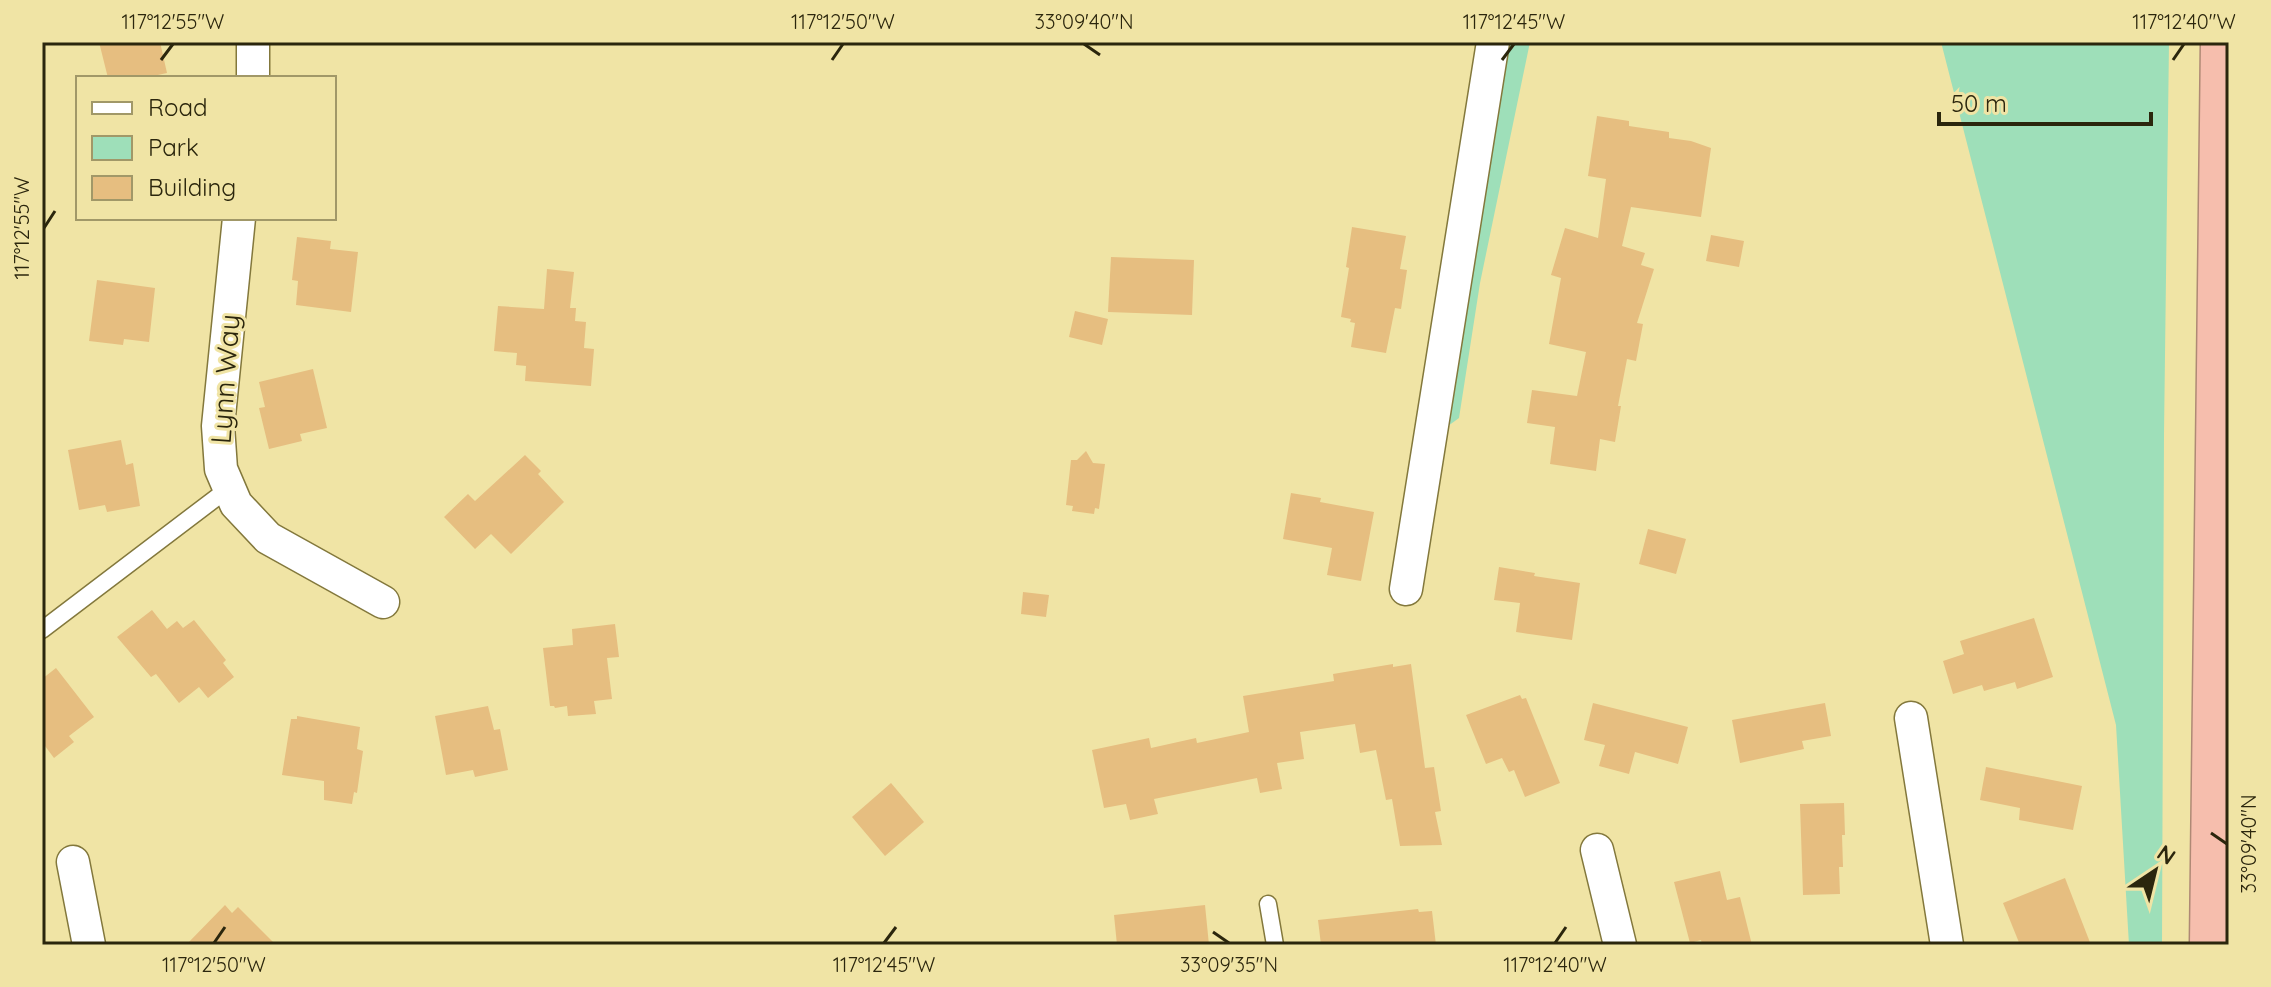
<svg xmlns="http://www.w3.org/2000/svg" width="2271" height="987" viewBox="0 0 2271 987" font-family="Quicksand,sans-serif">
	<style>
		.green { fill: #9edfb9 }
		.building { fill: #e6be80 }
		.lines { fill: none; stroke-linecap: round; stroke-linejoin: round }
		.lane-casing { stroke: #83783c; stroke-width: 19 }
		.street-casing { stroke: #83783c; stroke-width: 35 }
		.highway-casing { stroke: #af8975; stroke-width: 47 }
		.lane { stroke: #fff; stroke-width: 16 }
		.street { stroke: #fff; stroke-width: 32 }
		.highway { stroke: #f6bead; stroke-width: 44 }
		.ticks { fill: none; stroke: #2b260d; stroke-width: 3 }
		.labels { text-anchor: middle; stroke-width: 6; stroke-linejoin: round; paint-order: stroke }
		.street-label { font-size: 28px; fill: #2b260d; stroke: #f0e4a5 }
		.neatline { fill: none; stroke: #2b260d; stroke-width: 3 }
		.ticks-label { font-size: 20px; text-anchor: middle; fill: #2b260d }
	</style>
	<rect width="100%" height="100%" fill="#f0e4a5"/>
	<g class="green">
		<polygon points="1498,42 1530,42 1480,283 1459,418 1437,434"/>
		<polygon points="1941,42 2169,42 2164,434 2162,945 2129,945 2116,725"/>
	</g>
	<g class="building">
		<polygon points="99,42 160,42 167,73 144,78 108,78"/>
		<polygon points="1597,116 1629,121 1629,126 1669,132 1669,138 1691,141 1711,148 1701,217 1631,207 1622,246 1645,253 1641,265 1654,269 1637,323 1643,324 1636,361 1627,359 1618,406 1621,406 1615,442 1600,439 1596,471 1550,464 1555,427 1527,423 1532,390 1577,396 1586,352 1549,344 1561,278 1551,275 1565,228 1598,238 1606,179 1588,176"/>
		<polygon points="1352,227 1406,236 1400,269 1407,270 1401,309 1395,308 1386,353 1351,347 1355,323 1350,322 1351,319 1341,317 1349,268 1346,267"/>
		<polygon points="1711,235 1744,241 1739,267 1706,261"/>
		<polygon points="297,237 331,241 330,249 358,252 351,312 296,305 298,281 292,280"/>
		<polygon points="1111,257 1194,260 1192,315 1108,312"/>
		<polygon points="547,269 574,272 570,308 576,308 575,321 586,322 584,348 594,349 591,386 525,381 526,366 516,365 517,353 494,351 498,306 544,309"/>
		<polygon points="97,280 155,288 149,342 124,339 123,345 89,341"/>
		<polygon points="1075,311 1108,319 1102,345 1069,337"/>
		<polygon points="313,369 327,428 300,434 302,441 269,449 259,408 265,407 259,382"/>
		<polygon points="121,440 126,465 133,463 140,506 107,512 105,505 79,510 68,450"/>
		<polygon points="1086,451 1093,463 1105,464 1099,509 1095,508 1094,514 1072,511 1073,506 1066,505 1071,460 1077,460"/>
		<polygon points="525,455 541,471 538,474 564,502 511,554 491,534 475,549 444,517 468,494 475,501"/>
		<polygon points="1291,493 1321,498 1320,502 1374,512 1361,581 1327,575 1332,548 1283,539"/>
		<polygon points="1648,529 1686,539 1676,574 1639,564"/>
		<polygon points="1499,567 1535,573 1534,576 1580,583 1572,640 1516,632 1520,603 1494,600"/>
		<polygon points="1023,592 1049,595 1046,617 1021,614"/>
		<polygon points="152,610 167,629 177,621 183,628 194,620 226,660 223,663 234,677 208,698 199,687 179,703 156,674 151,677 117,637"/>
		<polygon points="2034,618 2053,677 2017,689 2015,682 1984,691 1982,685 1953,694 1943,661 1964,654 1960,641"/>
		<polygon points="615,624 619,657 607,658 612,699 594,701 596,714 568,716 567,706 555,708 554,706 550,706 543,648 573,645 572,629"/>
		<polygon points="1393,664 1393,667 1411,664 1425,768 1434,767 1441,811 1435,812 1442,845 1400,846 1392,799 1386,800 1376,750 1360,753 1355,724 1300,732 1304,759 1277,763 1282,789 1260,793 1257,778 1154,799 1158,814 1130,820 1126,804 1104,808 1092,750 1149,738 1151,748 1196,738 1197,743 1249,732 1243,696 1334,681 1333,674"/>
		<polygon points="56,668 94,717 69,736 74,742 54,758 42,742 42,679"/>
		<polygon points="1520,695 1522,699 1526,698 1560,783 1525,797 1514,770 1509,772 1502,758 1486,764 1466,715"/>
		<polygon points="1593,703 1688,727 1678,764 1635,752 1629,774 1599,766 1605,745 1584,740"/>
		<polygon points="1825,703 1831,736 1802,741 1804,749 1740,763 1732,720"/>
		<polygon points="488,706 494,730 500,729 508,770 475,777 473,770 446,775 435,716"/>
		<polygon points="297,716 360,727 357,749 363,751 357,793 354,792 352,804 324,800 324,781 282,775 291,719 297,719"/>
		<polygon points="1986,767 2082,786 2073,830 2019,820 2020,808 1980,800"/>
		<polygon points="891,783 924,822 885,856 852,817"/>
		<polygon points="1844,803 1845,835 1842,835 1843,867 1839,867 1840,894 1803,895 1800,804"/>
		<polygon points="1720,871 1727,900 1740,897 1752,945 1702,945 1701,940 1690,943 1674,882"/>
		<polygon points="2065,878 2091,945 2020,945 2003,903"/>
		<polygon points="225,905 232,913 238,907 276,945 186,945"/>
		<polygon points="1205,905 1209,945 1117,945 1114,915"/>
		<polygon points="1418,909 1419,912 1432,911 1436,945 1321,945 1318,920"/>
	</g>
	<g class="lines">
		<g class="lane-casing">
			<g id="lane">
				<polyline points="42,630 229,488"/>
				<polyline points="1268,904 1275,945"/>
			</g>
		</g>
		<g class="street-casing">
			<g id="street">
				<polyline points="253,78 253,42"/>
				<polyline points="239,218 218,426 221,469 236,504 268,538 383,602"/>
				<polyline points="1406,589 1493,42"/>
				<polyline points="1911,718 1947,945"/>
				<polyline points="1597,850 1620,945"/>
				<polyline points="73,862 89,945"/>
			</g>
		</g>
		<g class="highway-casing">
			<polyline id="highway" points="2212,945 2223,42"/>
		</g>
		<use href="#lane" class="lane"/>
		<use href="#street" class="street"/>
		<use href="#highway" class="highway"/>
	</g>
	<path class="ticks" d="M1084,44L1100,55M161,60L173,44M832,60L843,44M1502,60L1514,44M2173,60L2184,44M44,228L55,211M2211,833L2227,844M1213,932L1229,943M214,943L225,927M884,943L896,927M1555,943L1566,927"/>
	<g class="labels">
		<g class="street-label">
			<text transform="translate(225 379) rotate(-86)" y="10">Lynn Way</text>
		</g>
	</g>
	<rect width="2271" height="987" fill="none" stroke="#f0e4a5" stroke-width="88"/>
	<rect x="76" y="76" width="260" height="144" fill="#f0e4a5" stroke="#a19868" stroke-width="2"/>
	<rect x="92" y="102" width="40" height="12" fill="#ffffff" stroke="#a19868" stroke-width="2"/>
	<text x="148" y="116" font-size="24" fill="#2b260d">Road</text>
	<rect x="92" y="136" width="40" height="24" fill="#9edfb9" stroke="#a19868" stroke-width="2"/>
	<text x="148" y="156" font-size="24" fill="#2b260d">Park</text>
	<rect x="92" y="176" width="40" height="24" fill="#e6be80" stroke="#a19868" stroke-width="2"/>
	<text x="148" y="196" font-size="24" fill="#2b260d">Building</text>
	<g transform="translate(2155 871) rotate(35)" stroke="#f0e4a5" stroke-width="6" paint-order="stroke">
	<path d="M0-6L14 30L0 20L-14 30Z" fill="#2b260d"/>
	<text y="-12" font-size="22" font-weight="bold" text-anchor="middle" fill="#2b260d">N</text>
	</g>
	<path d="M1939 112v12h212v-12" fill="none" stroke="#2b260d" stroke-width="4"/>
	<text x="1951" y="112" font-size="24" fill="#2b260d" stroke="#f0e4a5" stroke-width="6" paint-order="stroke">50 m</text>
	<rect x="44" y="44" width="2183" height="899" class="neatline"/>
	<g class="ticks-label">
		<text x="173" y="29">117°12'55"W</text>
		<text x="843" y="29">117°12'50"W</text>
		<text x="1084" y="29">33°09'40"N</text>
		<text x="1514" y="29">117°12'45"W</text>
		<text x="2184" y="29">117°12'40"W</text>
		<text transform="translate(22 228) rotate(-90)" y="7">117°12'55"W</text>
		<text transform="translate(2249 844) rotate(-90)" y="7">33°09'40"N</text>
		<text x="214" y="972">117°12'50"W</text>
		<text x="884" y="972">117°12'45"W</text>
		<text x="1229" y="972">33°09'35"N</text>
		<text x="1555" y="972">117°12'40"W</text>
	</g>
</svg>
